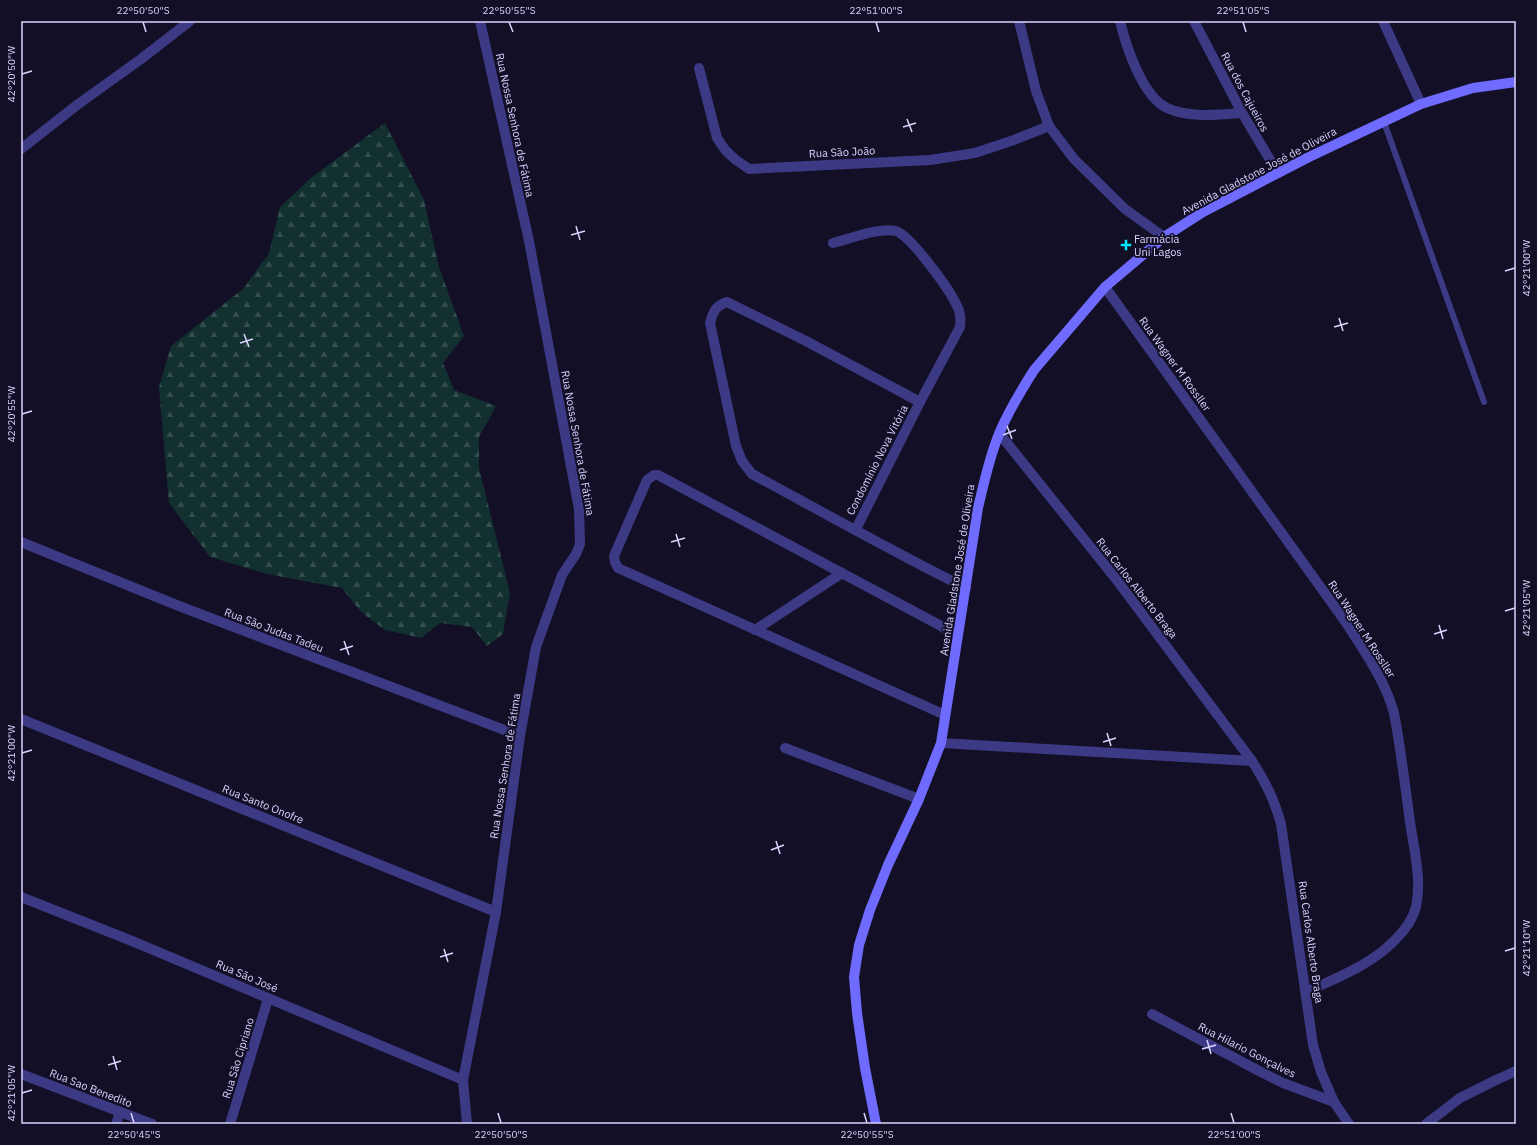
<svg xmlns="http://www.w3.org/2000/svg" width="1537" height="1145" viewBox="0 0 1537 1145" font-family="'IBM Plex Sans',sans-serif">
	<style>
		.forest { fill: url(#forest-firs) }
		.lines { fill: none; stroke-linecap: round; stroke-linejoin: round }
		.service { stroke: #3d3a85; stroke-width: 6 }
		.minor { stroke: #3d3a85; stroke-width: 10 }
		.tertiary { stroke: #3d3a85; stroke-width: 10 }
		.secondary { stroke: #6f6bff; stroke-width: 10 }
		.ticks { fill: none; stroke: #d9d4ff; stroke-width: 1.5 }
		.poi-dot { fill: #00e5ff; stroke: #130f26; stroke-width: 1.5 }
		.labels { text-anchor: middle; stroke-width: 4; stroke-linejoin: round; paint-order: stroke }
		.street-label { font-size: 11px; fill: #d9d4ff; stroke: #130f26 }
		.poi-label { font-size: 11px; fill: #d9d4ff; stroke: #130f26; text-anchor: start }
		.neatline { fill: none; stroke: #d9d4ff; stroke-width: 1.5 }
		.ticks-label { font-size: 10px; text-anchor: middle; fill: #d9d4ff }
	</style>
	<defs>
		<pattern id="forest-firs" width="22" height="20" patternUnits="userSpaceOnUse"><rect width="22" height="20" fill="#12302f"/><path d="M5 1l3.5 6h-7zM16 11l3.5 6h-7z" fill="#344d4e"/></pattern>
	</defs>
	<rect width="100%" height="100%" fill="#130f26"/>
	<polygon class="forest" points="385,123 424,200 439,267 464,336 443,363 454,390 496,406 479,437 479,468 510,593 503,634 487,646 472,627 440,623 421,638 385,630 361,612 342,588 267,574 210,557 169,503 159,387 171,346 244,288 269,253 280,207 312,177"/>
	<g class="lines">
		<polyline class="service" points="1384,122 1484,402"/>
		<g class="minor">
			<path d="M1120,21C1126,46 1142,96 1167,108C1189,118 1218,115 1242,113"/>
			<polyline points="1194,21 1242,113 1278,173"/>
			<polyline points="1383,21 1421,104"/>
			<polyline points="699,68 717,138 726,151 736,160 749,169 930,160 975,153 1014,140 1049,126"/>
			<polyline points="21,149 77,105 141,59 190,21"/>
			<path d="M833,243C850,239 879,227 896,231C911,236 950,290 957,306C961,313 961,319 960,327L920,402L806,341L727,302C716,306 713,311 710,323L736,446L742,461L752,474C823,512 893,552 966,588"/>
			<path d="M1105,287L1347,624C1365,653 1385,680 1394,713C1401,749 1405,786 1410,822C1414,849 1422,880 1416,907C1413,919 1404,931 1395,940C1371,965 1336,978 1306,992"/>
			<path d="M999,433L1116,579L1252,761C1266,783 1274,799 1281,824L1313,1045L1321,1072L1334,1102L1349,1124"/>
			<polyline points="856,529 920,402"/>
			<polyline points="21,542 179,606 520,736"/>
			<polyline points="755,630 842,573"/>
			<polyline points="945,715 618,568 615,562 614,556 647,480 654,475 658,475 958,635"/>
			<polyline points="21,719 496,912"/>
			<polyline points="941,743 1252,761"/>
			<polyline points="785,748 919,799"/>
			<polyline points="21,897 132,941 463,1080"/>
			<polyline points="1152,1014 1261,1072 1283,1083 1334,1102"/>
			<polyline points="21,1074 152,1124"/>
			<polyline points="116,1124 120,1112"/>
			<polyline points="230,1124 268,999"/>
			<polyline points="467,1124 463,1080 496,912 520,736 536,647 562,575 576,554 580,544 579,509 529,241 480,21"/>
			<polyline points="1426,1124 1460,1098 1494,1081 1516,1071"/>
		</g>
		<polyline class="tertiary" points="1019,21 1036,91 1049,126 1074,159 1125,209 1164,237"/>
		<path class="secondary" d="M876,1124L865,1068L857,1013L854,977L859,945L870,910L888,865L919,799L941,743L978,508C984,483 989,458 999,434C1007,414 1022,389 1034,370L1105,287L1164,237L1203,212L1309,157L1421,104L1473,88L1516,82"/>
	</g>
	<path class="ticks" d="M143,22L146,32M509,22L513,32M876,22L879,32M1243,22L1246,32M22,74L32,71M907,119L912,132M903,127L916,123M576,226L580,240M571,235L585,231M1505,271L1515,268M1339,318L1343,331M1334,327L1348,323M244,334L249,347M240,343L253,339M22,414L32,411M1007,426L1012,439M1003,435L1016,430M676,534L680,547M671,542L685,538M1505,611L1515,608M1439,625L1443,639M1434,634L1447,630M344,641L349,655M340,650L353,646M1107,733L1111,746M1103,742L1116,738M22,753L32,750M776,841L780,854M771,850L784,845M444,949L448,962M1505,951L1515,948M440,957L453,953M1207,1040L1211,1054M1202,1049L1216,1045M113,1056L117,1070M108,1065L121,1061M22,1093L32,1090M131,1113L134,1123M498,1113L501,1123M864,1113L867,1123M1231,1113L1234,1123"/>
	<path class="poi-dot" d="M1124 239h4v4h4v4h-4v4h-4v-4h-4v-4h4z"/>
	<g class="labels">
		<g class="street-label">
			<text transform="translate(1245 92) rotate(62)" y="4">Rua dos Cajueiros</text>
			<text transform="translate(515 125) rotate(78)" y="4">Rua Nossa Senhora de Fátima</text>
			<text transform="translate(842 152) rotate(-3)" y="4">Rua São João</text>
			<text transform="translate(1259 171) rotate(-28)" y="4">Avenida Gladstone José de Oliveira</text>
			<text transform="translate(1175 364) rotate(54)" y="4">Rua Wagner M Rossller</text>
			<text transform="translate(578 443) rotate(80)" y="4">Rua Nossa Senhora de Fátima</text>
			<text transform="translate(877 460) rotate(-63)" y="4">Condomínio Nova Vitória</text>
			<text transform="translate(957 570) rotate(-81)" y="4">Avenida Gladstone José de Oliveira</text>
			<text transform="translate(1137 588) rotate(52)" y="4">Rua Carlos Alberto Braga</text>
			<text transform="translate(1362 629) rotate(57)" y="4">Rua Wagner M Rossller</text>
			<text transform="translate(274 630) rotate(21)" y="4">Rua São Judas Tadeu</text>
			<text transform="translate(505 766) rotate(-81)" y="4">Rua Nossa Senhora de Fátima</text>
			<text transform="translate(263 804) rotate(22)" y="4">Rua Santo Onofre</text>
			<text transform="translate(1311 942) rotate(82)" y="4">Rua Carlos Alberto Braga</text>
			<text transform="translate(247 976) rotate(23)" y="4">Rua São José</text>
			<text transform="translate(1247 1050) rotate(27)" y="4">Rua Hilario Gonçalves</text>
			<text transform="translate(238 1058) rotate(-73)" y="4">Rua São Cipriano</text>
			<text transform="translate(91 1088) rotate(21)" y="4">Rua Sao Benedito</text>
		</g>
		<g class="poi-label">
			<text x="1134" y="243">Farmácia<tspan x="1134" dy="13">Uni Lagos</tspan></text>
		</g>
	</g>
	<rect width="1537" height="1145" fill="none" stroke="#130f26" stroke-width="44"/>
	<rect x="22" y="22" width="1493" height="1101" class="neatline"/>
	<g class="ticks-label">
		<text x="143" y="14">22°50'50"S</text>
		<text x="509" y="14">22°50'55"S</text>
		<text x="876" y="14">22°51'00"S</text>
		<text x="1243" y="14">22°51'05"S</text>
		<text transform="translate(11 74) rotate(-90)" y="4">42°20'50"W</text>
		<text transform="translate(1526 268) rotate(-90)" y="4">42°21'00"W</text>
		<text transform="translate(11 414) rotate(-90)" y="4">42°20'55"W</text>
		<text transform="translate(1526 608) rotate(-90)" y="4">42°21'05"W</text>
		<text transform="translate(11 753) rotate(-90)" y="4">42°21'00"W</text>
		<text transform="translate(1526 948) rotate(-90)" y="4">42°21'10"W</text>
		<text transform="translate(11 1093) rotate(-90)" y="4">42°21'05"W</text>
		<text x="134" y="1138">22°50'45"S</text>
		<text x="501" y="1138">22°50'50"S</text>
		<text x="867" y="1138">22°50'55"S</text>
		<text x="1234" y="1138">22°51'00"S</text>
	</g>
</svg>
